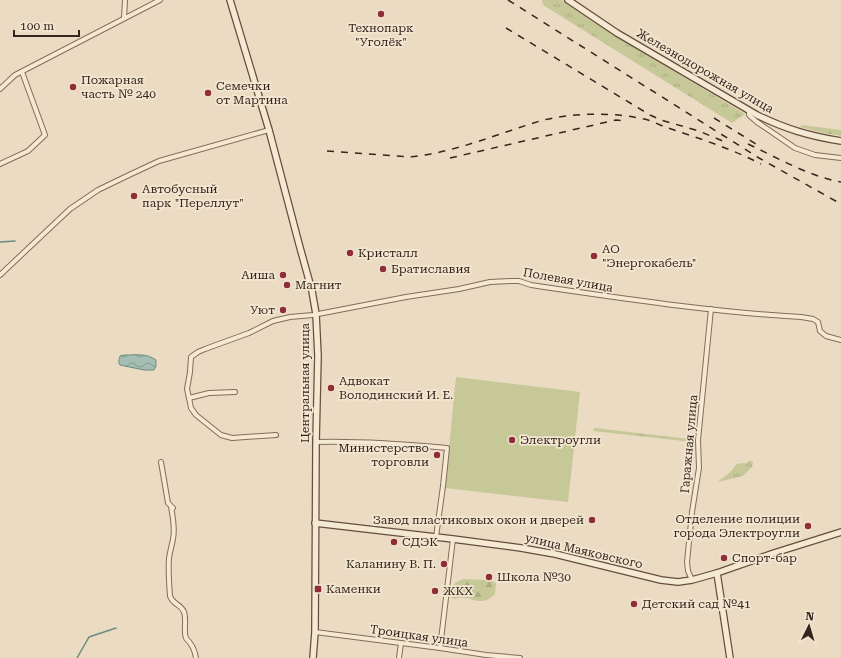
<svg xmlns="http://www.w3.org/2000/svg" width="841" height="658" viewBox="0 0 841 658" font-family="'Roboto Serif',serif">
	<style>
		.grass { fill: url(#grass-tufts) }
		.forest { fill: url(#forest-firs) }
		.garden { fill: #c7c897 }
		.water { fill: url(#water-waves); stroke: #6c8b80 }
		.lines { fill: none; stroke-linecap: round; stroke-linejoin: round }
		.stream { stroke: #6c8b80; stroke-width: 1.5 }
		.street-casing { stroke: #836c5a; stroke-width: 6 }
		.secondary-casing { stroke: #654e3d; stroke-width: 8 }
		.street { stroke: #f6e9d4; stroke-width: 4 }
		.secondary { stroke: #f6e9d4; stroke-width: 5.5 }
		.rail { stroke: #34261e; stroke-width: 1.5; stroke-dasharray: 7 7; stroke-linecap: butt }
		.poi-dot { fill: #8f2e38; stroke: #f3e6d1; stroke-width: 1.5 }
		.labels { text-anchor: middle; stroke-width: 3.5; stroke-linejoin: round; paint-order: stroke }
		.poi-label { font-size: 12px; fill: #34261e; stroke: #f3e6d1; text-anchor: start }
		.street-label { font-size: 12px; fill: #34261e; stroke: #f3e6d1 }
	</style>
	<defs>
		<pattern id="grass-tufts" width="24" height="20" patternUnits="userSpaceOnUse"><rect width="24" height="20" fill="#c7c897"/><path d="M3 7l-1-3M5 7V3M7 7l1-3M15 17l-1-3M17 17v-4M19 17l1-3" fill="none" stroke="#acac82"/></pattern>
		<pattern id="forest-firs" width="22" height="20" patternUnits="userSpaceOnUse"><rect width="22" height="20" fill="#c7c897"/><path d="M5 1l3.5 6h-7zM16 11l3.5 6h-7z" fill="#acac82"/></pattern>
		<pattern id="water-waves" width="16" height="10" patternUnits="userSpaceOnUse"><rect width="16" height="10" fill="#a4beb4"/><path d="M0 5q4-4 8 0t8 0" fill="none" stroke="#869a92"/></pattern>
	</defs>
	<rect width="100%" height="100%" fill="#ebdbc2"/>
	<g class="grass">
		<polygon points="542,0 561,0 609,32 745,114 732,123 543,5"/>
		<polygon points="595,428 690,439 692,442 594,431 593,429"/>
		<path d="M749,461H751L753,462L752,467L743,476L718,482C721,478 727,476 730,472C733,470 734,466 737,464C741,462 745,465 749,461Z"/>
	</g>
	<g class="forest">
		<polygon points="802,125 841,130 841,136 823,133 800,127"/>
		<path d="M464,579L488,580L496,583L495,594C480,610 470,593 455,599L451,598C447,587 455,582 464,579Z"/>
	</g>
	<polygon class="garden" points="456,377 580,392 568,502 445,488"/>
	<path class="water" d="M124,355C136,355 146,353 156,360V366L154,370H144L120,365C118,362 119,360 120,356Z"/>
	<g class="lines">
		<g class="stream">
			<polyline points="0,242 15,241"/>
			<polyline points="77,658 89,637 116,628"/>
		</g>
		<g class="street-casing">
			<g id="street">
				<polyline points="124,18 125,0"/>
				<polyline points="0,89 15,75 160,0"/>
				<polyline points="749,111 749,115 757,122 795,148 815,155 841,158"/>
				<polyline points="0,164 28,151 45,135 22,72"/>
				<polyline points="0,275 70,209 98,190 129,175 159,161 269,130"/>
				<path d="M235,392L209,393L189,398L187,389L190,372L191,357L198,352L205,349L249,333L273,321L290,317L313,315L406,297L459,289L490,282L511,281H519L531,285C621,298 711,312 801,317L813,319L818,322L820,331L826,336L841,340"/>
				<polyline points="189,398 191,408 196,415 221,435 232,438 276,435"/>
				<path d="M316,442C359,441 403,444 447,448L443,486L436,537"/>
				<path d="M161,462L168,503L173,508L171,507C173,517 175,529 173,539C172,545 170,551 169,558C168,570 169,583 170,596C173,605 181,604 184,612C187,620 183,631 186,638C187,640 189,641 190,643C194,648 195,652 196,658"/>
				<polyline points="692,580 688,571 687,562 692,512 699,468 698,440 711,309"/>
				<polyline points="315,632 440,648 486,655 520,658"/>
				<polyline points="440,648 453,539"/>
				<polyline points="399,658 401,643"/>
			</g>
		</g>
		<g class="secondary-casing">
			<g id="secondary">
				<polyline points="230,0 269,130 299,244 312,291 316,314 318,356 316,442 315,632 313,658"/>
				<path d="M568,0L617,33L757,115C786,129 809,136 841,141"/>
				<polyline points="315,523 453,539 521,548 555,554 661,580 678,582 692,580 717,573 774,553 841,532"/>
				<polyline points="717,573 730,658"/>
			</g>
		</g>
		<use href="#street" class="street"/>
		<use href="#secondary" class="secondary"/>
		<g class="rail">
			<polyline points="508,0 759,158 841,204"/>
			<polyline points="506,28 650,115 661,120 699,131 725,142"/>
			<polyline points="714,118 756,144"/>
			<path d="M748,144C778,158 808,176 841,182"/>
			<path d="M327,151L409,157C454,153 497,134 540,121C573,112 616,112 648,120C654,122 660,125 665,127C671,129 677,131 683,133C710,142 736,151 761,164"/>
			<polyline points="450,158 607,122 616,120 624,121"/>
		</g>
	</g>
	<g class="poi-dot">
		<circle cx="381" cy="14" r="4"/>
		<circle cx="73" cy="87" r="4"/>
		<circle cx="208" cy="93" r="4"/>
		<circle cx="134" cy="196" r="4"/>
		<circle cx="350" cy="253" r="4"/>
		<circle cx="594" cy="256" r="4"/>
		<circle cx="383" cy="269" r="4"/>
		<circle cx="283" cy="275" r="4"/>
		<circle cx="287" cy="285" r="4"/>
		<circle cx="283" cy="310" r="4"/>
		<circle cx="331" cy="388" r="4"/>
		<circle cx="512" cy="440" r="4"/>
		<circle cx="437" cy="455" r="4"/>
		<circle cx="592" cy="520" r="4"/>
		<circle cx="808" cy="526" r="4"/>
		<circle cx="394" cy="542" r="4"/>
		<circle cx="724" cy="558" r="4"/>
		<circle cx="444" cy="564" r="4"/>
		<circle cx="489" cy="577" r="4"/>
		<rect x="314" y="585" width="8" height="8" rx="2"/>
		<circle cx="435" cy="591" r="4"/>
		<circle cx="634" cy="604" r="4"/>
	</g>
	<g class="labels">
		<g class="poi-label">
			<text x="381" y="32" text-anchor="middle">Технопарк<tspan x="381" dy="14">"Уголёк"</tspan></text>
			<text x="81" y="84">Пожарная<tspan x="81" dy="14">часть № 240</tspan></text>
			<text x="216" y="90">Семечки<tspan x="216" dy="14">от Мартина</tspan></text>
			<text x="142" y="193">Автобусный<tspan x="142" dy="14">парк "Переллут"</tspan></text>
			<text x="602" y="253">АО<tspan x="602" dy="14">"Энергокабель"</tspan></text>
			<text x="358" y="257">Кристалл</text>
			<text x="391" y="273">Братиславия</text>
			<text x="275" y="279" text-anchor="end">Аиша</text>
			<text x="295" y="289">Магнит</text>
			<text x="275" y="314" text-anchor="end">Уют</text>
			<text x="339" y="385">Адвокат<tspan x="339" dy="14">Володинский И. Е.</tspan></text>
			<text x="520" y="444">Электроугли</text>
			<text x="429" y="452" text-anchor="end">Министерство<tspan x="429" dy="14">торговли</tspan></text>
			<text x="800" y="523" text-anchor="end">Отделение полиции<tspan x="800" dy="14">города Электроугли</tspan></text>
			<text x="584" y="524" text-anchor="end">Завод пластиковых окон и дверей</text>
			<text x="402" y="546">СДЭК</text>
			<text x="732" y="562">Спорт-бар</text>
			<text x="436" y="568" text-anchor="end">Каланину В. П.</text>
			<text x="497" y="581">Школа №30</text>
			<text x="326" y="593">Каменки</text>
			<text x="443" y="595">ЖКХ</text>
			<text x="642" y="608">Детский сад №41</text>
		</g>
		<g class="street-label">
			<text transform="translate(705 71) rotate(30)" y="4">Железнодорожная улица</text>
			<text transform="translate(568 280) rotate(10)" y="4">Полевая улица</text>
			<text transform="translate(305 383) rotate(-90)" y="4">Центральная улица</text>
			<text transform="translate(689 444) rotate(-85)" y="4">Гаражная улица</text>
			<text transform="translate(584 551) rotate(13)" y="4">улица Маяковского</text>
			<text transform="translate(419 636) rotate(8)" y="4">Троицкая улица</text>
		</g>
	</g>
	<g transform="translate(809 626) rotate(5)" stroke="#f3e6d1" stroke-width="3" paint-order="stroke">
	<path d="M0-3L7 15L0 10L-7 15Z" fill="#34261e"/>
	<text y="-6" font-size="11" font-weight="bold" text-anchor="middle" fill="#34261e">N</text>
	</g>
	<path d="M14 30v6h65v-6" fill="none" stroke="#34261e" stroke-width="2"/>
	<text x="20" y="30" font-size="12" fill="#34261e" stroke="#f3e6d1" stroke-width="3" paint-order="stroke">100 m</text>
</svg>
